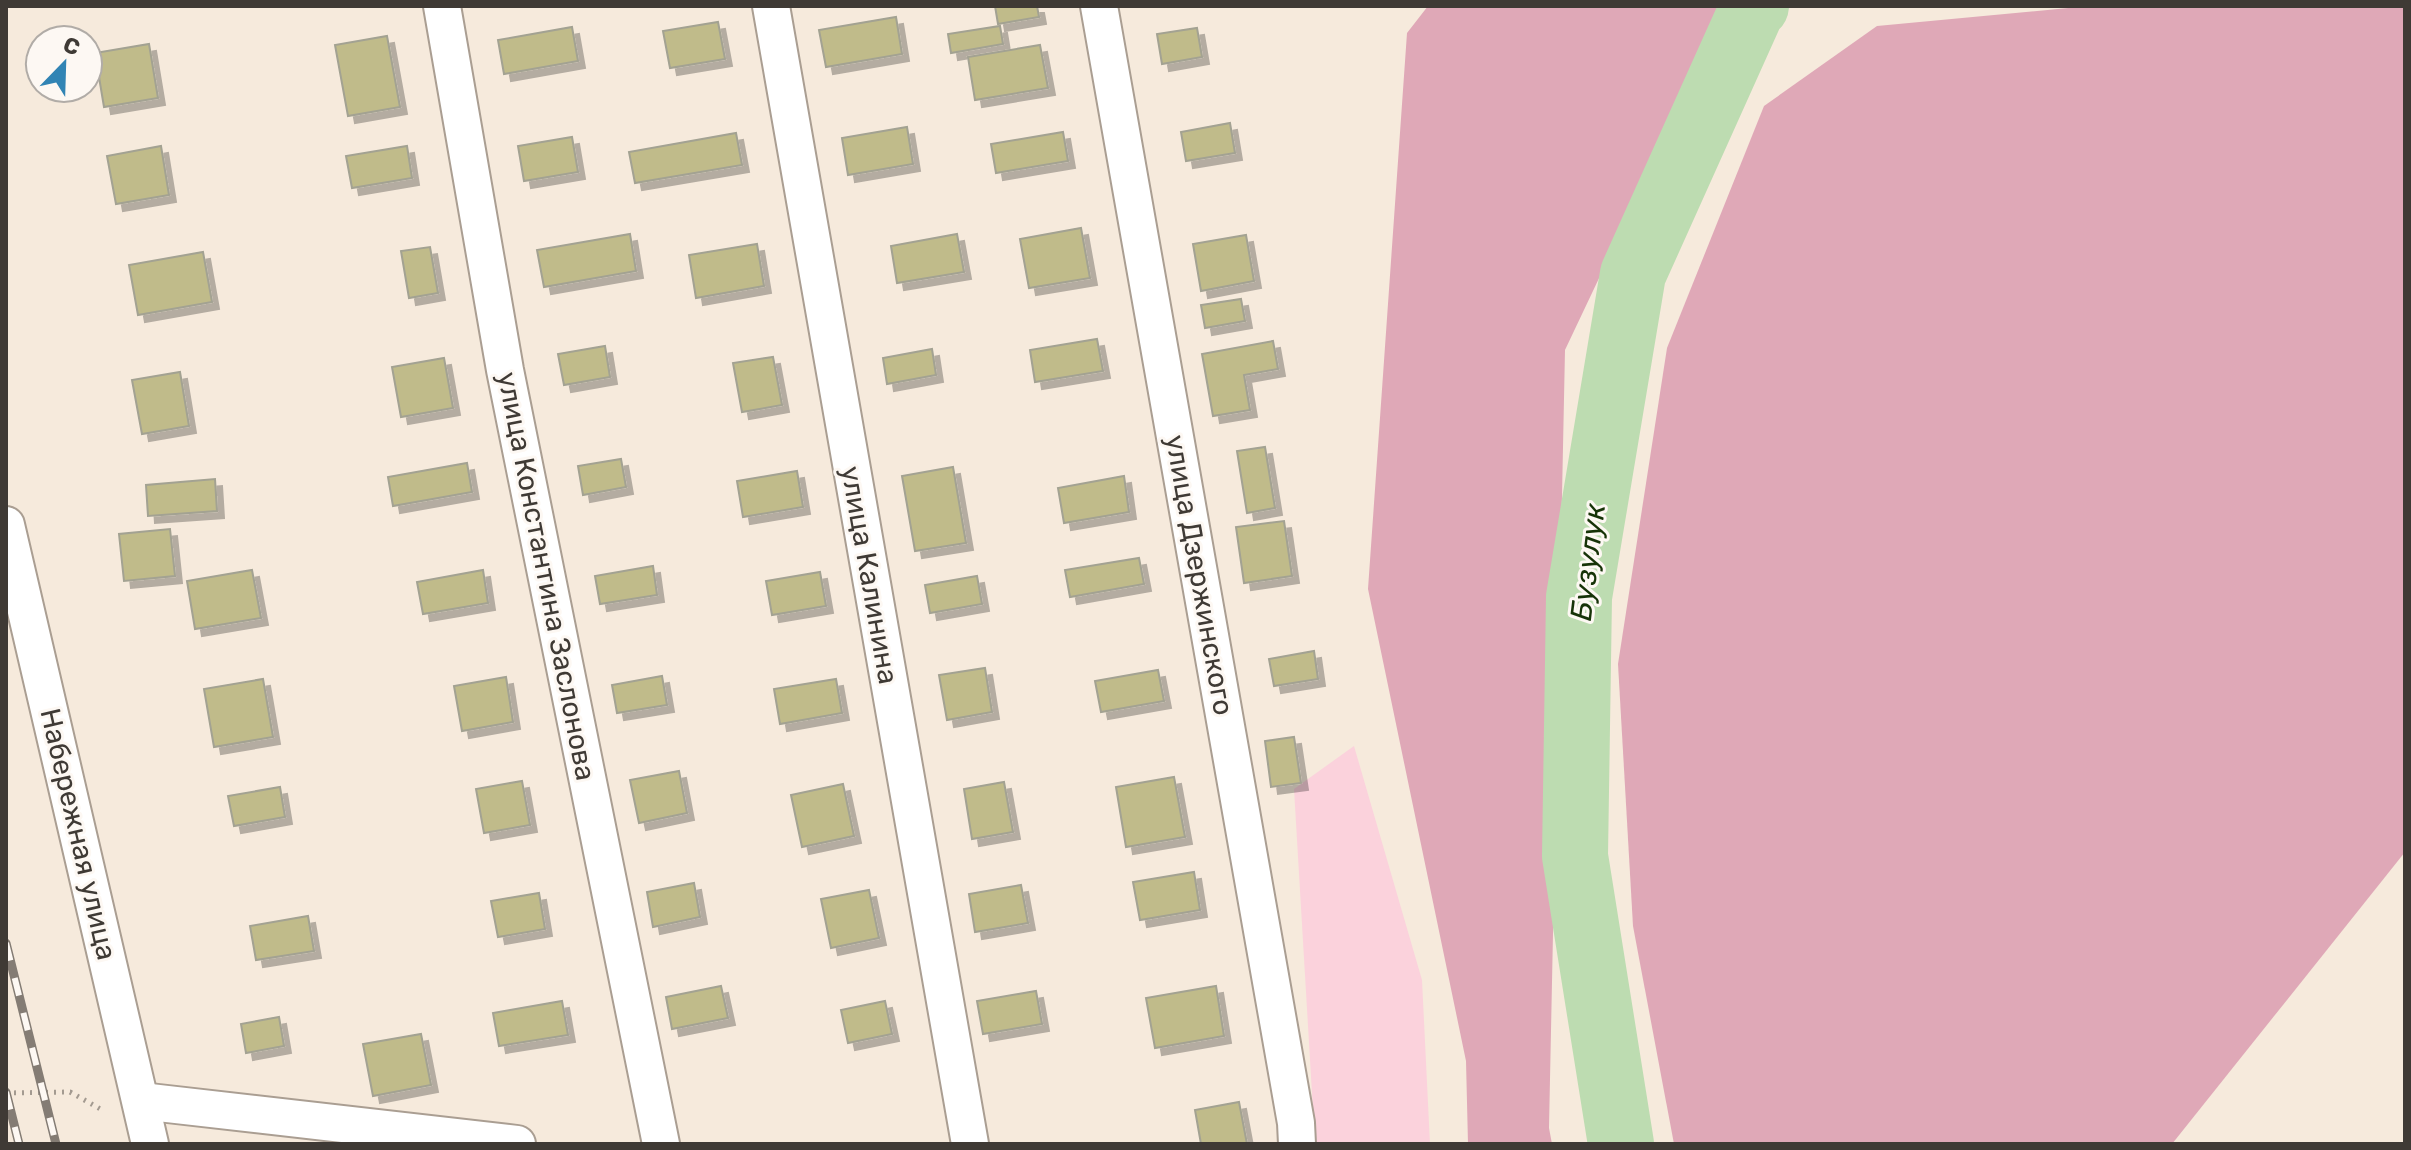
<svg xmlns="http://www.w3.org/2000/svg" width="2411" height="1150" viewBox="0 0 2411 1150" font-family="Rubik,sans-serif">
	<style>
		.green { fill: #fbd2dc }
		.forest { fill: #dfa8b7 }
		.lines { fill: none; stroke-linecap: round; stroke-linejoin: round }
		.river { stroke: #bddcb1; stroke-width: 66 }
		.building { fill: #c0bb8a; stroke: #a3a292; stroke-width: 2; filter: url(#shadow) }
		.minor-casing { stroke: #aa9e92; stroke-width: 40 }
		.path { stroke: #a39a90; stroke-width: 5; stroke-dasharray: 2 6; stroke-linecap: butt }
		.minor { stroke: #fff; stroke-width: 36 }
		.rail-casing { stroke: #847c74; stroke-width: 9 }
		.rail { stroke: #fdf8f3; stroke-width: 6; stroke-dasharray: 18; stroke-linecap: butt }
		.labels { text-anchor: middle; stroke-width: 6; stroke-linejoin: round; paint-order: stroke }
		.street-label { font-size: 28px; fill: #3f3a35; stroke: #fdf8f3 }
		.water-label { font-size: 30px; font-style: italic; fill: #163307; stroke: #fdf8f3 }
	</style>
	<defs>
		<filter id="shadow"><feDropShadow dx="7" dy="7" stdDeviation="0" flood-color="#0004"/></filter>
	</defs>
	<rect width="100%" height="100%" fill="#f6eadc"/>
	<polygon class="green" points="1354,746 1422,980 1430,1144 1315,1144 1294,789"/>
	<g class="forest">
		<polygon points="1428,6 1728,6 1565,350 1549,1128 1552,1144 1468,1144 1466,1061 1368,589 1407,33"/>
		<polygon points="2089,6 2405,6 2405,852 2172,1144 1674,1144 1633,926 1618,664 1667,348 1764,106 1877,26"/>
	</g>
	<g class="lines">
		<polyline class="river" points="1621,1144 1575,856 1579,597 1633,274 1753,7 1756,6"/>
	</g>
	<g class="building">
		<polygon points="995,6 1037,6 1039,17 998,24"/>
		<polygon points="896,17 902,54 826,67 819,30"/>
		<polygon points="718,22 725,59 670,68 663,31"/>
		<polygon points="1000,26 1003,44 951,53 948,34"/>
		<polygon points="572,27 578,61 504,74 498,40"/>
		<polygon points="1197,28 1202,57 1162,64 1157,34"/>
		<polygon points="387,36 400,107 348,116 335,45"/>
		<polygon points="149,44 158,98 104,107 95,53"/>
		<polygon points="1040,45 1048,88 975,100 968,57"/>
		<polygon points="1230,123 1235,153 1186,161 1181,132"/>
		<polygon points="907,127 913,164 848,175 842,138"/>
		<polygon points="1063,132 1068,161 996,173 991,144"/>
		<polygon points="736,133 742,165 635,183 629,152"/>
		<polygon points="572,137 578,172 524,181 518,146"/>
		<polygon points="161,146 169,195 116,204 107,156"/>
		<polygon points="407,146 412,178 352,188 346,156"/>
		<polygon points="1081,228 1090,278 1029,288 1020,239"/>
		<polygon points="630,234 636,271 544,287 537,250"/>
		<polygon points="957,234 964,272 897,283 891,246"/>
		<polygon points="1246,235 1254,281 1201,291 1193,244"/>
		<polygon points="757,244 764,286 696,298 689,255"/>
		<polygon points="430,247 438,293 409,298 401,251"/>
		<polygon points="203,252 212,302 138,315 129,265"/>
		<polygon points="1241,299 1245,321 1205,328 1201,305"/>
		<polygon points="1097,339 1103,371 1035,382 1030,350"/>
		<polygon points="1273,341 1278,369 1244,375 1250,410 1213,416 1202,354"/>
		<polygon points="605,346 610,377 564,385 558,354"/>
		<polygon points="932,349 936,375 887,384 883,358"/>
		<polygon points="773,357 782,405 742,412 733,363"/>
		<polygon points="444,358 453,408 401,417 392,367"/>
		<polygon points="180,372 189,426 142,434 132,380"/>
		<polygon points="1265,447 1275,508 1247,513 1237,451"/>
		<polygon points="621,459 626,487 583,495 578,466"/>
		<polygon points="467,463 472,492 393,506 388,477"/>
		<polygon points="953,467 966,543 915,551 902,476"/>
		<polygon points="797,471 803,507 743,517 737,481"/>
		<polygon points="1124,476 1129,512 1064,523 1058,488"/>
		<polygon points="215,479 217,511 148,516 146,485"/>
		<polygon points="1284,521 1292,576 1244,583 1236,527"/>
		<polygon points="170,529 175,576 124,581 119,534"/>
		<polygon points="1139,558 1144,584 1070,597 1065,570"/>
		<polygon points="653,566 657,595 600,604 595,576"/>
		<polygon points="252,570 261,618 195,629 187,581"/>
		<polygon points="483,570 488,603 423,614 417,582"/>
		<polygon points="820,572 826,606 772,615 766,581"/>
		<polygon points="977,576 982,604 930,613 925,585"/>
		<polygon points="1314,651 1318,679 1274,686 1269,659"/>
		<polygon points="985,668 992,712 947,720 939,675"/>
		<polygon points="1158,670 1164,701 1101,712 1095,681"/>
		<polygon points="662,676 667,705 617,713 612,685"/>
		<polygon points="506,677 513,722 462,731 454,686"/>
		<polygon points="263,679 273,737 214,747 204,689"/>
		<polygon points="836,679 842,713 780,724 774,689"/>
		<polygon points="1294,737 1301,783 1271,787 1265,741"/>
		<polygon points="679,771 687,813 639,823 630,780"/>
		<polygon points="1174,777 1185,837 1126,847 1116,787"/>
		<polygon points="522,781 530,825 484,833 476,789"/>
		<polygon points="1004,782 1013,832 972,839 964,789"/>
		<polygon points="843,784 854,836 802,847 791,795"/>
		<polygon points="280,787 285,817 234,826 228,796"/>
		<polygon points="1194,872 1200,910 1140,920 1133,882"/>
		<polygon points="694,883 700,917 653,927 647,892"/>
		<polygon points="1021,885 1028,923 975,932 969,894"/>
		<polygon points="869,890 879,938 831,948 821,899"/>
		<polygon points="539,893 545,929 498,937 491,901"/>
		<polygon points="308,916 314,951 256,960 250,926"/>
		<polygon points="721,986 728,1018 672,1029 666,997"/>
		<polygon points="1216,986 1224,1036 1155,1048 1146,998"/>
		<polygon points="1036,991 1042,1024 983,1034 977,1001"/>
		<polygon points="562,1001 568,1035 499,1046 493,1013"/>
		<polygon points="885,1001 892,1034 848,1043 841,1010"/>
		<polygon points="279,1017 284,1046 246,1053 241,1024"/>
		<polygon points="421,1034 431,1085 373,1096 363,1044"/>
		<polygon points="1239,1102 1247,1144 1201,1144 1195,1110"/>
	</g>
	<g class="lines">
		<g class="minor-casing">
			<g id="minor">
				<polyline points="442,6 505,370 661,1144"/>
				<polyline points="771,6 970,1144"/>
				<polyline points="1099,6 1296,1123 1297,1144"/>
				<polyline points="6,525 150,1144"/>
				<polyline points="141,1101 517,1144"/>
			</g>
		</g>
		<polyline class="path" points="6,1093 70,1092 104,1111"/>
		<use href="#minor" class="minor"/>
		<g class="rail-casing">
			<g id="rail">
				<polyline points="6,943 56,1144"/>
				<polyline points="6,1092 19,1144"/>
			</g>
		</g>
		<use href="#rail" class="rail"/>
	</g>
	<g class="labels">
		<g class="street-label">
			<text transform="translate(870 575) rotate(80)" y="10">улица Калинина</text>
			<text transform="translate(1200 575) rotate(80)" y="10">улица Дзержинского</text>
			<text transform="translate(547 576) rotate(79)" y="10">улица Константина Заслонова</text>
			<text transform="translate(79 834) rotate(77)" y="10">Набережная улица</text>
		</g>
		<g class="water-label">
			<text transform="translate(1588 562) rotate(-83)" y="10">Бузулук</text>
		</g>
	</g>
	<rect width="2411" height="1150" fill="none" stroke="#3f3a35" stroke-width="16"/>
	<g transform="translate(64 64) rotate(23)"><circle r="38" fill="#fdf8f3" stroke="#b1aca7" stroke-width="2"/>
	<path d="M0-6L14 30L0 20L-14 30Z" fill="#3184b4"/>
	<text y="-12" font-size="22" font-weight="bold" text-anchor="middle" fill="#3f3a35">С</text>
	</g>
</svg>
